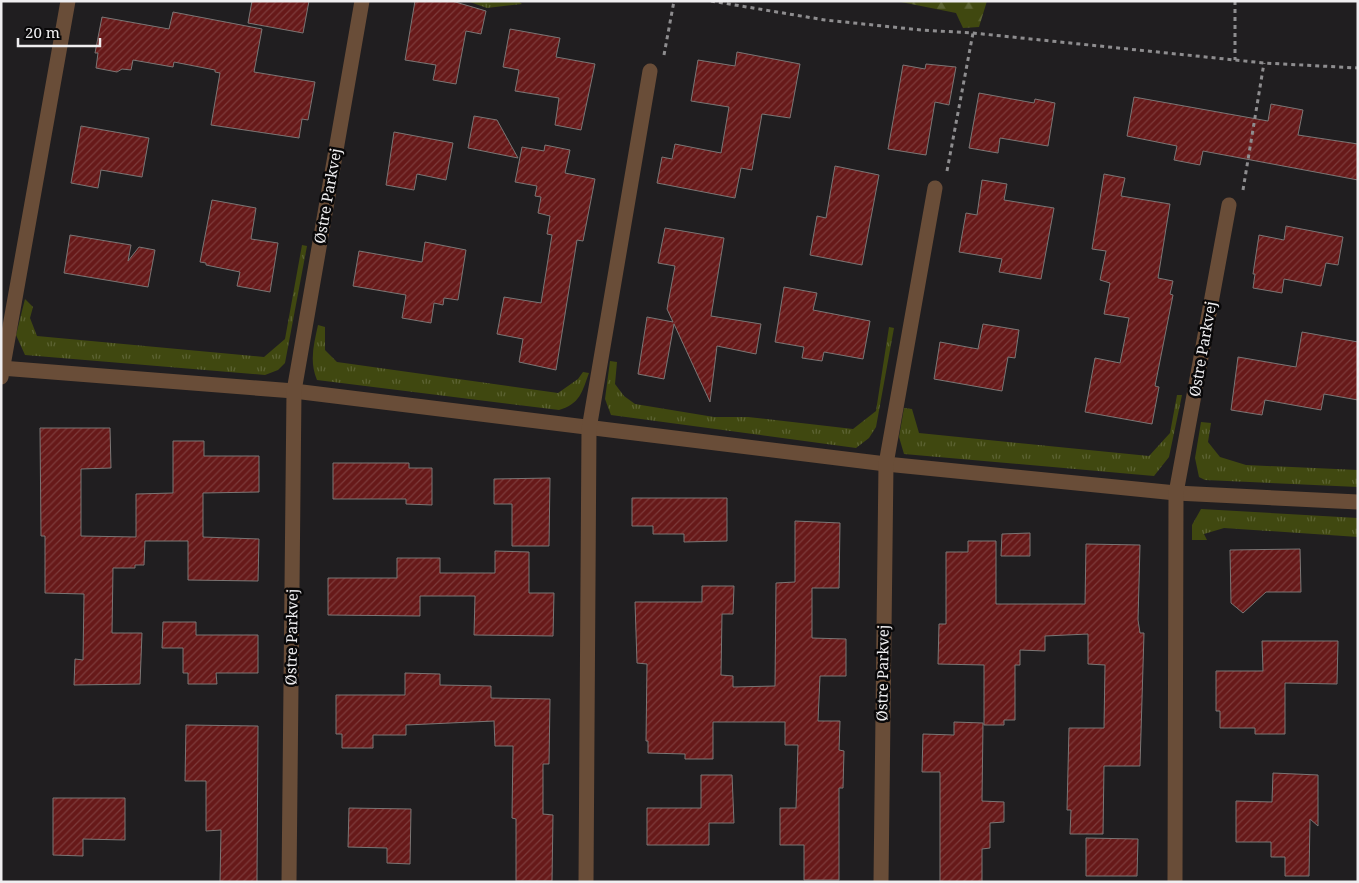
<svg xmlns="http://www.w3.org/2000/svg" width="1359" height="883" viewBox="0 0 1359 883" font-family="'Noto Serif',serif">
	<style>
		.grass { fill: url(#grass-tufts) }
		.forest { fill: url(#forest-firs) }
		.building { fill: url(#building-hatch); stroke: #7a7675 }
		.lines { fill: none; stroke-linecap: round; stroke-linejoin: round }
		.path { stroke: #8e8d8f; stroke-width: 3; stroke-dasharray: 4 4; stroke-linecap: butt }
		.minor { stroke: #694d38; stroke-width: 15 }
		.labels { text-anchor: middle; stroke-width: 5; stroke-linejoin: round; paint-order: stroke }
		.street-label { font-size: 15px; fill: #efeef0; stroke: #090809 }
	</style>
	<defs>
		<pattern id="grass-tufts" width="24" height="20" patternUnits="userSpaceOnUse" patternTransform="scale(1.25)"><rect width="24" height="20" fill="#404810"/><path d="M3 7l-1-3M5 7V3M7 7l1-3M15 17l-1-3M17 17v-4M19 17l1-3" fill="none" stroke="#5c6333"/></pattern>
		<pattern id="forest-firs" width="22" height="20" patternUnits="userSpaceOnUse" patternTransform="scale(1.25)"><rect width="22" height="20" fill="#404810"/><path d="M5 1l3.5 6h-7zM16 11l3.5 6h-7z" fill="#5c6333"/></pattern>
		<pattern id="building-hatch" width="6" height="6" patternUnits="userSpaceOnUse" patternTransform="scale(1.25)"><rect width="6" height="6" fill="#671919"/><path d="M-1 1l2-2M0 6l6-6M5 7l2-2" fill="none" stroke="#7d3b3b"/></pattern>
	</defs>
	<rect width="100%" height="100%" fill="#201e20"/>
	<g class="grass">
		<polygon points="467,1 518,1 522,4 487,8"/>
		<polygon points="302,245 307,246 285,363 278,370 265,375 25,355 16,335 25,299 33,307 30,318 37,336 264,357 285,339"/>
		<path d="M318,325L325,327V350L337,362L558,393L578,379L583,372L589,373C582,392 580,404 559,410L317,380C309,361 314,344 318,325Z"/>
		<polygon points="889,327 894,328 876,427 869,438 856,448 611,415 605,399 610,361 617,362 615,384 624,396 635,404 714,417 748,417 853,429 876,411"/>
		<polygon points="1177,395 1182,395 1169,457 1154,476 904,454 899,437 904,408 912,409 919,433 1149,456 1170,433"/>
		<polygon points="1201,422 1211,423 1208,442 1220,457 1246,465 1358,470 1358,487 1205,480 1199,477 1195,458"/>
		<polygon points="1201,509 1358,518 1358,537 1224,528 1204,534 1207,540 1192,540 1192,525"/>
	</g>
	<polygon class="forest" points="896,1 987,1 979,27 963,28 956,13"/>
	<g class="building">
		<polygon points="252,1 309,1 303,33 248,23"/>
		<polygon points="415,1 452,1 486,11 481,34 466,31 456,84 433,80 436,65 405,60"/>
		<polygon points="173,12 262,29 254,72 315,82 308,120 302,119 299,138 211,125 220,73 215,72 215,70 174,62 173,67 133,60 131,70 122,69 117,72 96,68 98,53 95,53 102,17 169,29"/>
		<polygon points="510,29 560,38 556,57 595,64 581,130 555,125 559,98 515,91 519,70 503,67"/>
		<polygon points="737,52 800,64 790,118 762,114 752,170 741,168 735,198 657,183 662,157 672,159 675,144 721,153 729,107 691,101 698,60 735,66"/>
		<polygon points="926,64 956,67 949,105 935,102 926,155 888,149 903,65 925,69"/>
		<polygon points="979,93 1034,103 1035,99 1055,103 1048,146 1000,138 998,153 969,148"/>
		<polygon points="1134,97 1268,121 1271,104 1303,110 1298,135 1358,144 1358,180 1203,151 1200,165 1174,160 1177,146 1127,136"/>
		<polygon points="474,116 497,120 518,158 468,148"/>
		<polygon points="81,126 149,138 142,177 101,170 98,188 71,183"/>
		<polygon points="394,132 453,143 446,180 417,174 414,190 386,185"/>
		<polygon points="545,145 570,150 565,173 595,179 583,241 577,240 556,370 519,362 523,339 497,334 504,297 541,303 552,235 547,234 550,216 538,213 541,197 535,196 537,186 515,182 522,147 544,151"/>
		<polygon points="835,166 879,175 862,265 810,255 817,216 826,218"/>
		<polygon points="1104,174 1125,178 1121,196 1170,204 1158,278 1173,281 1170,294 1173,295 1155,386 1159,387 1152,424 1085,412 1095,358 1120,363 1129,318 1104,314 1110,283 1100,280 1106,251 1092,249"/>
		<polygon points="982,180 1007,184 1004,200 1054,208 1041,279 999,272 1002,259 959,252 966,213 977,215"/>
		<polygon points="212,200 256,208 251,239 278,243 270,292 237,286 240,272 206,265 206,263 200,262"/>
		<polygon points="1286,226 1343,237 1338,265 1326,263 1321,286 1284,279 1282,293 1253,288 1255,274 1253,274 1259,235 1284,240"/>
		<polygon points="665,228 724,238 711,316 761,324 756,354 717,346 710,402 674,324 664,379 638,374 647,317 673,322 667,309 675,266 658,263"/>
		<polygon points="70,235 131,245 128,261 139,247 155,250 148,287 64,273"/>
		<polygon points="425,242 466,250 458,300 444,298 443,305 434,303 431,323 402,318 406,295 353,286 359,251 422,262"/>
		<polygon points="784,287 817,293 813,310 870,321 863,359 824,352 822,361 802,358 804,347 775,342"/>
		<polygon points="983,324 1019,330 1015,358 1008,357 1002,391 934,379 940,342 978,349"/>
		<polygon points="1302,332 1358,342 1358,400 1324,394 1321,410 1265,400 1262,415 1231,410 1238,357 1296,367"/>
		<polygon points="40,428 110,428 111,468 81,469 81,536 136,537 136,494 173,493 173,441 204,441 204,456 259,456 259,492 203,493 203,537 259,539 258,581 188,580 188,541 145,541 144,565 135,565 135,568 113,568 112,633 142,633 140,684 74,685 75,659 83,660 84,594 45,593 45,536 41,536"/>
		<polygon points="333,463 409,463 409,468 432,468 432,505 406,504 406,499 333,499"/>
		<polygon points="550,478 549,546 512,546 512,504 494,504 494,479"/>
		<polygon points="632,498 727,498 727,541 684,542 684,534 653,534 653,526 632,526"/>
		<polygon points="795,521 840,523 839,588 812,588 812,638 846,639 846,676 820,676 818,721 840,721 839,750 844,751 843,788 839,788 839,880 804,880 804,845 780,845 780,808 796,808 798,745 785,745 785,722 713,722 713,759 685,759 685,754 648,753 648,741 646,741 647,664 637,663 635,602 702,602 702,586 734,586 733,614 722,614 721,675 733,676 733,687 775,686 776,583 795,582"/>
		<polygon points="1030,533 1030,556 1001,556 1002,534"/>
		<polygon points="968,541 996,541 996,604 1085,604 1086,544 1140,545 1138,620 1140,633 1144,633 1140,766 1104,766 1103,834 1070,834 1071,810 1067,810 1069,728 1104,728 1105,665 1088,664 1088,634 1045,636 1045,651 1020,650 1020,665 1015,665 1015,720 1004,720 1004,725 984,725 984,665 938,664 939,624 946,624 946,552 968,552"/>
		<polygon points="1300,549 1301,592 1266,592 1243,613 1231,603 1230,550"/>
		<polygon points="495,551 529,552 529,593 554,593 553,636 474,635 475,596 420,596 420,616 328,615 328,578 397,578 397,558 440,558 440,573 495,573"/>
		<polygon points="163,622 196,622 196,635 258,635 258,673 216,673 217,684 188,684 188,673 183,673 183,648 162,648"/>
		<polygon points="1262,641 1338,641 1337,684 1285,683 1285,734 1255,734 1255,728 1220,728 1220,711 1216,711 1216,671 1263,671"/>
		<polygon points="405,673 440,674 440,685 491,686 491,698 550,699 549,764 543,764 543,814 553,815 552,881 516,881 516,819 512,818 513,746 495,746 494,721 406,725 406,735 373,735 373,748 342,748 342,734 336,734 336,695 405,695"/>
		<polygon points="954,722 983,723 982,801 1004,802 1004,822 990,823 990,848 982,849 982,882 940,882 940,772 922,772 923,734 954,735"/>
		<polygon points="186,725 258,726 257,882 220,882 221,830 206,831 206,781 185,781"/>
		<polygon points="1273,773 1318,775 1318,826 1310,819 1309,876 1285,876 1285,857 1271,857 1271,842 1236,842 1236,801 1272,802"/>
		<polygon points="701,775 732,775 734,823 709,823 709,845 647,845 647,808 701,808"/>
		<polygon points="53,798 125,798 125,840 83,839 83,856 53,855"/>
		<polygon points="349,808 411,809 410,864 387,863 387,848 348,847"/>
		<polygon points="1086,838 1138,839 1137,876 1086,876"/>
	</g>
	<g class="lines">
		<g class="path">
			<polyline points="711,1 825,20 921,30 973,33 1264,63 1358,68"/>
			<polyline points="1235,1 1235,60"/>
			<polyline points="664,55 674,1"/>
			<polyline points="947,171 973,33"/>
			<polyline points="1243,190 1264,63"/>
		</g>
		<g class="minor">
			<polyline points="1,368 294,391 886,464 1176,493 1358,502"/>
			<polyline points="1,377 68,1"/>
			<polyline points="289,882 294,391 362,1"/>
			<polyline points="586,882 589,429 650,71"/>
			<polyline points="881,882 886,464 935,188"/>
			<polyline points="1175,882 1176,493 1229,205"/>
		</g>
	</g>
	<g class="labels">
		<g class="street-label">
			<text transform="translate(328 196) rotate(-80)" y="5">Østre Parkvej</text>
			<text transform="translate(1203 349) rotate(-80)" y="5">Østre Parkvej</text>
			<text transform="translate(292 637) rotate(-89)" y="5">Østre Parkvej</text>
			<text transform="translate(883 673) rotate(-89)" y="5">Østre Parkvej</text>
		</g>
	</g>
	<rect width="1359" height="883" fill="none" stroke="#efeef0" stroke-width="5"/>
	<path d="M18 38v8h82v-8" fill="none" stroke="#efeef0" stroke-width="2.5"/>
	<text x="25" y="38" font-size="15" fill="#efeef0" stroke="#090809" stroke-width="4" paint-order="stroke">20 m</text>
</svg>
